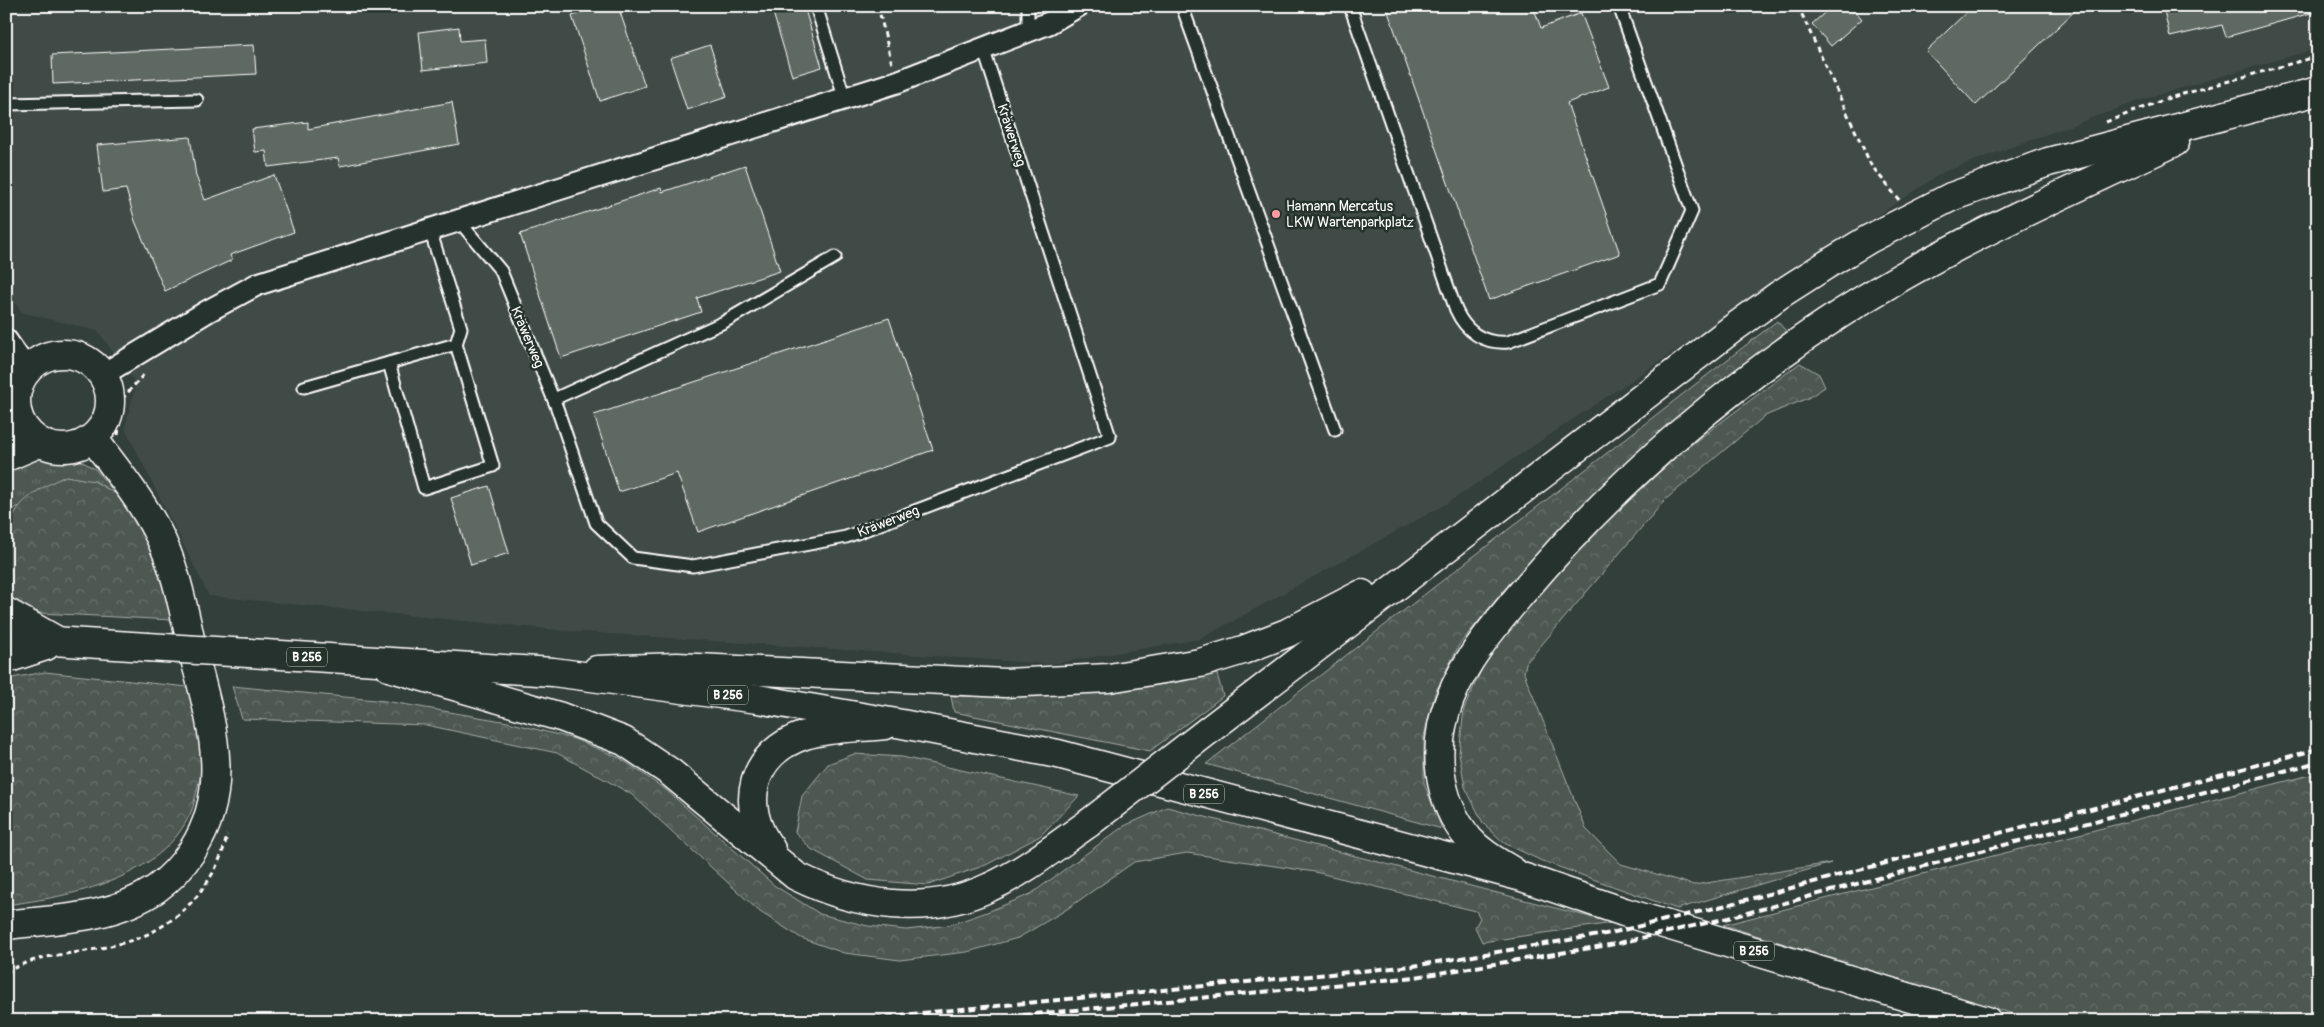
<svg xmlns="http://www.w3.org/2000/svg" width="2324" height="1027" viewBox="0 0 2324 1027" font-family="Pangolin,sans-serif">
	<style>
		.built { fill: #404c47 }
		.grass { fill: url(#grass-tufts); stroke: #a6aca9 }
		.forest { fill: url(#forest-crowns); stroke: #a6aca9 }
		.building { fill: #5f6964; stroke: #fff }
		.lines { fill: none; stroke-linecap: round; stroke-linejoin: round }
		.service-casing { stroke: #fff; stroke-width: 15 }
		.minor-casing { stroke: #fff; stroke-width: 25 }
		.tertiary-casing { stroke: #fff; stroke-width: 31 }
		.secondary-casing { stroke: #fff; stroke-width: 31 }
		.primary-casing { stroke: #fff; stroke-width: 31 }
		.path { stroke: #fff; stroke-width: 3; stroke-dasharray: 5 4; stroke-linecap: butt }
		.service { stroke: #26332d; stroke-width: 11 }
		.minor { stroke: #26332d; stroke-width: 21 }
		.tertiary { stroke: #26332d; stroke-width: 28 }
		.secondary { stroke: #26332d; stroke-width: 28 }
		.primary { stroke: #26332d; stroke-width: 28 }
		.rail { stroke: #fff; stroke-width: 4; stroke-dasharray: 8 4; stroke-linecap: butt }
		.secondary-bridge-casing { stroke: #fff; stroke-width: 31; stroke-linecap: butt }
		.primary-bridge-casing { stroke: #fff; stroke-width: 31; stroke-linecap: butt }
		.secondary-bridge { stroke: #26332d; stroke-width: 28 }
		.primary-bridge { stroke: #26332d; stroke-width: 28 }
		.poi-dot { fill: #ff9aa2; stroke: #26332d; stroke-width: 2 }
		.labels { text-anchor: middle; stroke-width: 5; stroke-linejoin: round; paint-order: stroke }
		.shield { fill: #26332d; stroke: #bec2c0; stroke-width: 1 }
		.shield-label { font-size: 12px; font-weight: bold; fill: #fff }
		.street-label { font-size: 14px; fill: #fff; stroke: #26332d }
		.poi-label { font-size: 14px; fill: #fff; stroke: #26332d; text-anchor: start }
	</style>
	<defs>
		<pattern id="grass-tufts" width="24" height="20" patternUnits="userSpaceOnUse" patternTransform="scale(1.25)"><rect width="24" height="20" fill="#4d5853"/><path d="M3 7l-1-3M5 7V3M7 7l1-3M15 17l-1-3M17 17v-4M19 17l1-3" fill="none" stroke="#68716d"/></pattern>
		<pattern id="forest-crowns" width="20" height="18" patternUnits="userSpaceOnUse" patternTransform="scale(1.25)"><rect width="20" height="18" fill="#4d5853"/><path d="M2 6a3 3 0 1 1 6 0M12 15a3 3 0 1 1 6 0" fill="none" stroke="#68716d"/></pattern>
	</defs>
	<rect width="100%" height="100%" fill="#333f3a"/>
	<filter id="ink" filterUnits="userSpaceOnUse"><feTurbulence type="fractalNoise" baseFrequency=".02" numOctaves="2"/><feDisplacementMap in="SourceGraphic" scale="10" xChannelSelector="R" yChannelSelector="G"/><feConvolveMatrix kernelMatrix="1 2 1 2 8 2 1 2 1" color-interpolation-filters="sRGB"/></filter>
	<g filter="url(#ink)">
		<polygon class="built" points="6,6 2318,6 2318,48 2144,99 1943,172 1446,504 1200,639 1050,664 568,631 209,596 125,428 136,384 98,331 21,312 6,287"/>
		<polygon class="grass" points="37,452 57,457 76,458 95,469 116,494 94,481 15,508 6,528 6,462"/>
		<g class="forest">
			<polygon points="1777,321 1786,331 1607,482 1509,584 1459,645 1435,693 1424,736 1424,783 1442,829 1206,764"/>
			<polygon points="1800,363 1819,374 1825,387 1808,398 1765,416 1665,500 1526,663 1524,673 1586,829 1621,864 1694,885 1831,863 1677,909 1542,861 1504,843 1483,823 1465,787 1459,753 1464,709 1486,659 1550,581 1656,471"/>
			<path d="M66,476L94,481L116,494L139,519L166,581L172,620L40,613L14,601L6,593C6,527 0,505 66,476Z"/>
			<path d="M45,672L188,687C194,708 203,731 205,753C206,764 199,779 197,790C195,797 194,805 191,812C161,880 72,896 6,905V679Z"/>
			<path d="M1217,674L1223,696L1150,751L954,712L951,696C1041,697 1129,694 1217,674Z"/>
			<polygon points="232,686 385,701 508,722 574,739 620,758 666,790 775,886 820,914 868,926 906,930 950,925 987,912 1031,894 1124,826 1167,807 1613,923 1482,942 1475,927 1480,918 1476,911 1315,872 1187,853 1134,862 1064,911 1018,938 967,952 900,960 844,953 801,938 760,912 631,794 557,753 426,725 242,719"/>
			<polygon points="854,754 902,757 1079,796 1040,836 986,865 928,885 868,880 811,849 795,832 802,796 828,764"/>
			<polygon points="2318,773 2318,1021 2036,1021 1723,925"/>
		</g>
		<g class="building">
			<polygon points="602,6 618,6 645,86 600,101 572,16"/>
			<polygon points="771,6 804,6 822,67 792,76"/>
			<polygon points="1386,6 1533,6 1541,28 1581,13 1609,87 1567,103 1620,254 1489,300"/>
			<polygon points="1832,6 1851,6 1862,19 1831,46 1812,24"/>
			<polygon points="1973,6 2080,6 1976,105 1926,51"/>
			<polygon points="2163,6 2318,6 2318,11 2226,37 2222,25 2170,37"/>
			<polygon points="459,27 460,41 485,39 487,63 423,70 419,32"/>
			<polygon points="254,45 256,74 53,84 52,55"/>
			<polygon points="710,45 727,97 687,110 670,58"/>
			<polygon points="452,102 459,144 340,166 338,158 268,167 266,151 255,152 252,129 308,122 308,129"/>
			<polygon points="190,137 196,176 205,200 274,175 294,232 230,255 232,260 165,291 135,221 126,189 103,192 97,145"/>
			<polygon points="745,165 780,271 697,298 701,312 561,358 520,234 661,188 662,192"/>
			<polygon points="889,318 933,450 698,532 677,473 619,492 594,415"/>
			<polygon points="489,486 509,553 471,565 451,498"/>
		</g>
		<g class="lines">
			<g class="service-casing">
				<g id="service">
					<polyline points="816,6 845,99"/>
					<polyline points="1182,6 1335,430"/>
					<path d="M1350,6L1456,310C1466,332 1484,344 1508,342L1660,284L1692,211L1619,6"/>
					<polyline points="1028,31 1028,6"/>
					<polyline points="6,104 197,100"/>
					<polyline points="459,221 501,271 557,408 596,523 633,558 693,566 846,537 1110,437 983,48"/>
					<polyline points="389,363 424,488 493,466 456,344"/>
					<polyline points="304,387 456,344 461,328 430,230"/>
					<polyline points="554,399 724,322 835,257"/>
				</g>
			</g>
			<g class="minor-casing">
				<g id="minor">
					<polyline points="6,340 27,370"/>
					<polyline points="102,375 208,311 258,284 897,82 1049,23 1078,6"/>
				</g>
			</g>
			<g class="tertiary-casing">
				<g id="tertiary">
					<circle cx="63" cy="401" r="47"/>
					<path d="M6,925C57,919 112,919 156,889C170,879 182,866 192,851C235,786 209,716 192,647C183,608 176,567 157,531C140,498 115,468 93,438"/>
				</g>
			</g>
			<g class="secondary-casing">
				<g id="secondary">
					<path d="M389,667L561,717L624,741L670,772L796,876C856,906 927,917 990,887C1026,871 1057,845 1089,823"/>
					<polyline points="597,670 677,667 1005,683 1109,678 1200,663 1243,650 1287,633 1362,594"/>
					<polyline points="1209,730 1732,329 1779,295 1826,265 1869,239 1951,197 2048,162 2318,91"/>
					<path d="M771,849C738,806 751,752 805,735C830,727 859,728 885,725"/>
					<path d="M1514,872C1498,862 1481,853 1469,839C1436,800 1432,744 1450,699C1465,660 1494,626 1520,595C1612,486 1721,391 1840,314C1946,246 2061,195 2175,142"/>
				</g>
			</g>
			<g class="primary-casing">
				<g id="primary">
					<polyline points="6,434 19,419"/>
					<polyline points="6,457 39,443"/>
					<polyline points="6,612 54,639"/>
					<polyline points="6,638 147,647"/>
					<polyline points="249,653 553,672 758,699 902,724 1058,754 1522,877 1624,912 1987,1021"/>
					<polyline points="6,659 46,646"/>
				</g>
			</g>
			<g class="path">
				<polyline points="878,6 892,64"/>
				<polyline points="1798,6 1871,165 1899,200"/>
				<polyline points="2106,122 2169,98 2318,56"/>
				<polyline points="118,435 123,398 144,374"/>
				<path d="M6,973C32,956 56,956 86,951C107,947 133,942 152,932C189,913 219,876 227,835"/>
			</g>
			<use href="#service" class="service"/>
			<use href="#minor" class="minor"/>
			<use href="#tertiary" class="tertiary"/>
			<use href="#secondary" class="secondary"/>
			<use href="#primary" class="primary"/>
			<g class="rail">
				<polyline points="838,1021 1413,966 1611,933 1723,906 2318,749"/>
				<polyline points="963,1021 1415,977 1615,944 1728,918 2318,762"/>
			</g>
			<g class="secondary-bridge-casing">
				<polyline id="secondary-bridge" points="1089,823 1209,730"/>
			</g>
			<g class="primary-bridge-casing">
				<polyline id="primary-bridge" points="147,647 249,653"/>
			</g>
			<use href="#secondary-bridge" class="secondary-bridge"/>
			<use href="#primary-bridge" class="primary-bridge"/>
		</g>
	</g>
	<circle class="poi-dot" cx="1276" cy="214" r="5"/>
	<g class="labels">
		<g class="shield">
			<rect x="287" y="647.5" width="40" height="19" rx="4"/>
			<rect x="708" y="685.5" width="40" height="19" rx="4"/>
			<rect x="1184" y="784.5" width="40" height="19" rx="4"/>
			<rect x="1734" y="941.5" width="40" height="19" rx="4"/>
		</g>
		<g class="shield-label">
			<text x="307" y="661">B 256</text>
			<text x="728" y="699">B 256</text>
			<text x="1204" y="798">B 256</text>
			<text x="1754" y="955">B 256</text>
		</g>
		<g class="street-label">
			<text transform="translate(1012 135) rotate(72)" y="5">Kräwerweg</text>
			<text transform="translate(528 337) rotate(67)" y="5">Kräwerweg</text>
			<text transform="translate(888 521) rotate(-21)" y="5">Kräwerweg</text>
		</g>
		<g class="poi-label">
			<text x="1286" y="211">Hamann Mercatus<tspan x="1286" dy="16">LKW Wartenparkplatz</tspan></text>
		</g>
	</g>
	<rect width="2324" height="1027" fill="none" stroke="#26332d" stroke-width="25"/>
	<rect x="12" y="12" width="2299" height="1002" fill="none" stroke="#fff" stroke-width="2" filter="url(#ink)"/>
</svg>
